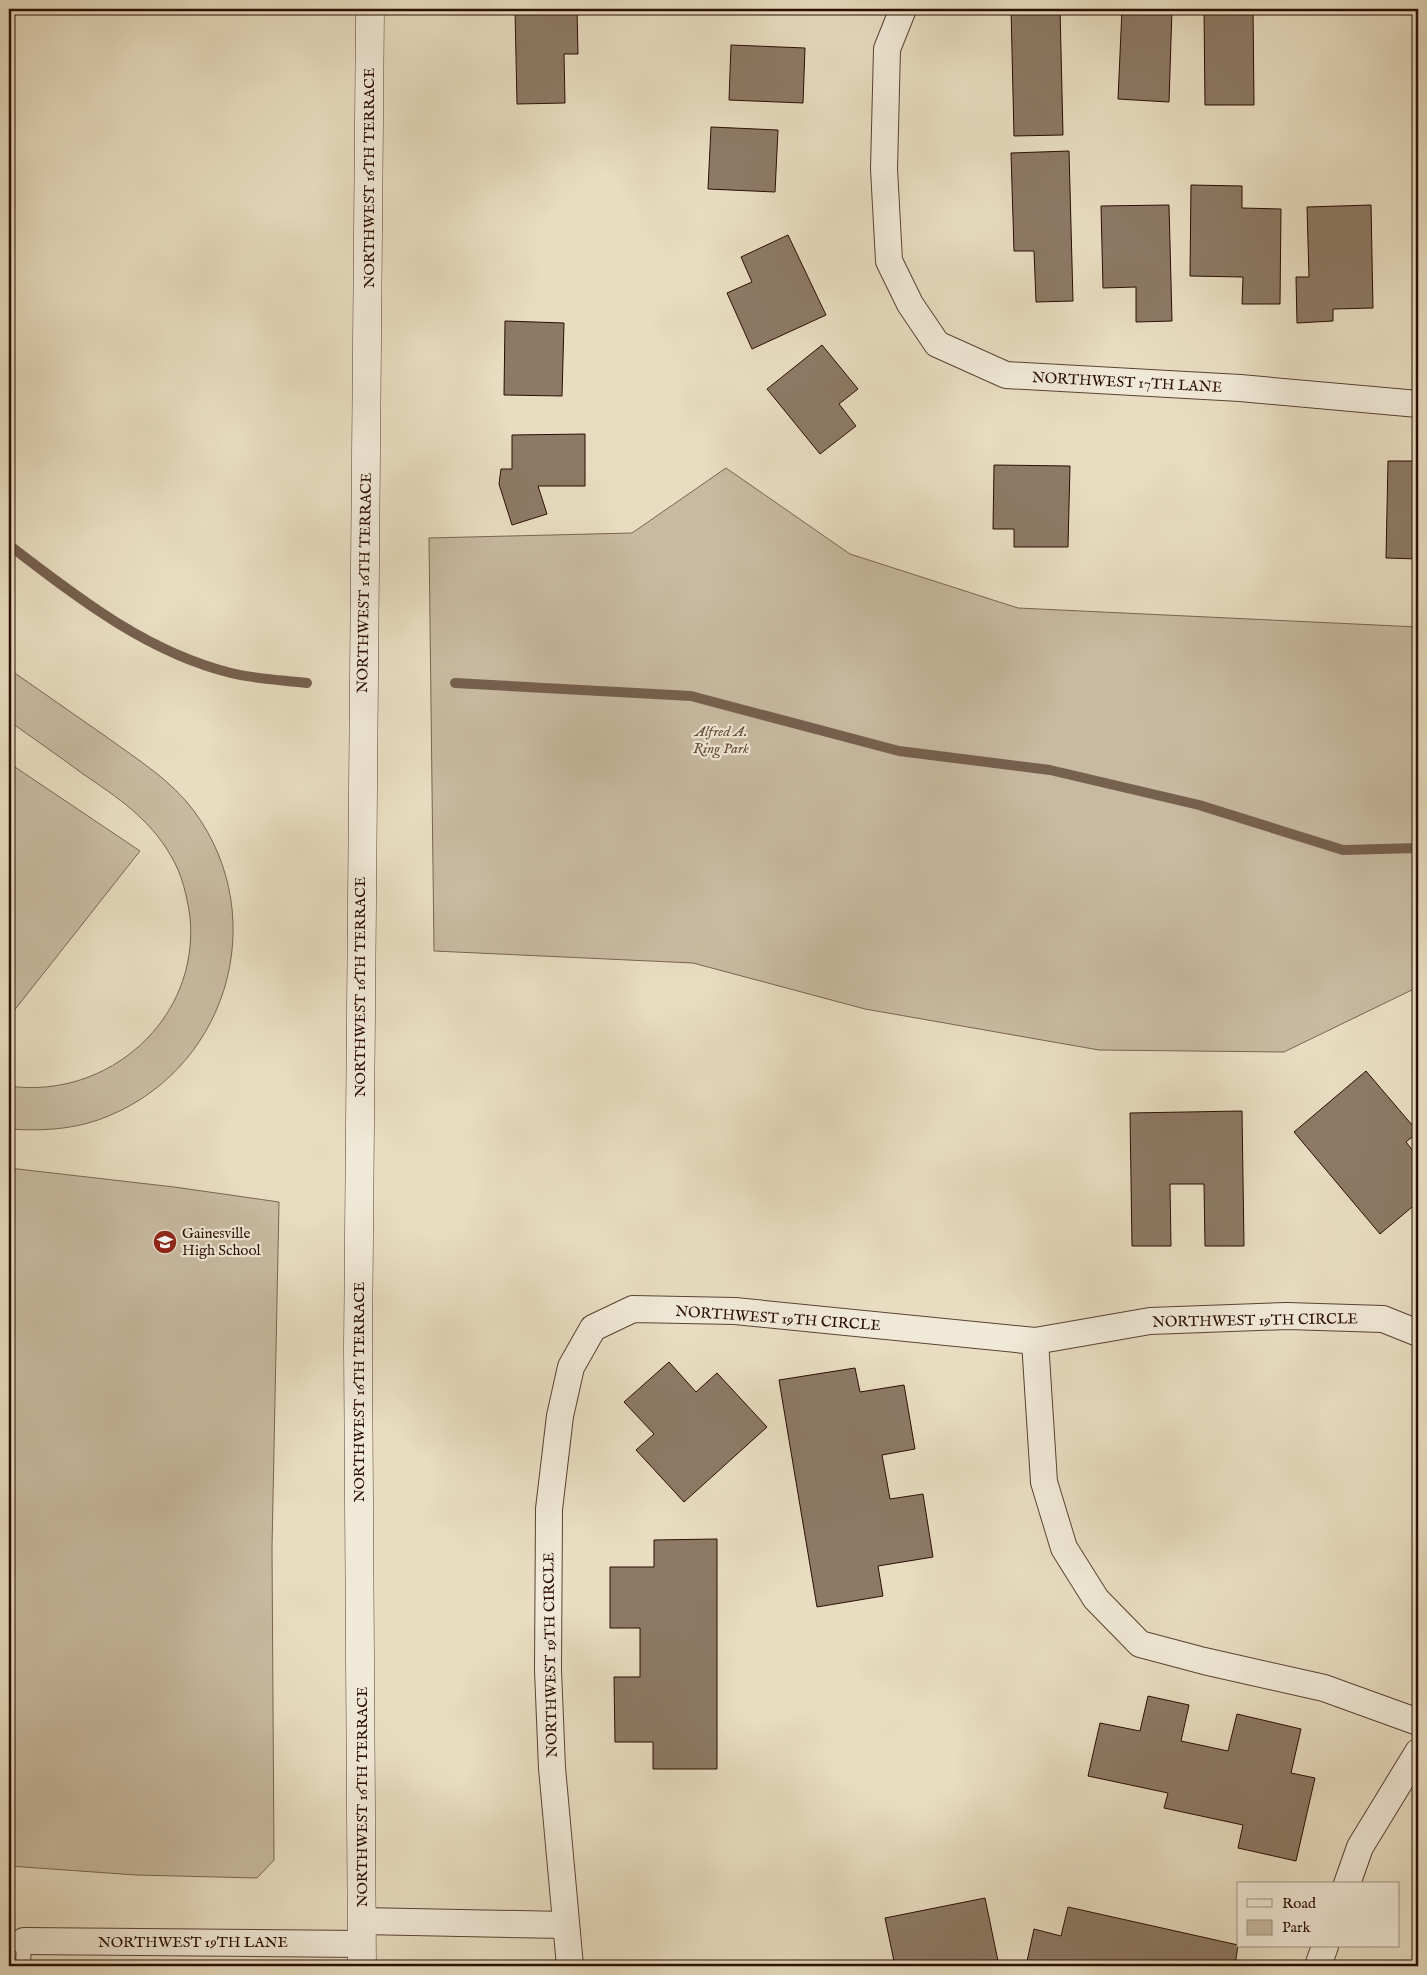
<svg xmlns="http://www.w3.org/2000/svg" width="1427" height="1975" viewBox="0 0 1427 1975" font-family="'IM FELL English',serif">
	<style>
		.green { fill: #c8baa1; stroke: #7a6452 }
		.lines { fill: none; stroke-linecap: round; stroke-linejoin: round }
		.stream { stroke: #76604e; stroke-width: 10 }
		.building { fill: #8d7a66; stroke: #2b0e03 }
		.service-casing { stroke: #5a4232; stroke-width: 16 }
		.minor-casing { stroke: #5a4232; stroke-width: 28 }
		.tertiary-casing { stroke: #5a4232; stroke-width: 29 }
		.service { stroke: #f0e9d7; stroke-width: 14 }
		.minor { stroke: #f0e9d7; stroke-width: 26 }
		.tertiary { stroke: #f0e9d7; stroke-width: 28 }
		.labels { text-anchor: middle; stroke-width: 4.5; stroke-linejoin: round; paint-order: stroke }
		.street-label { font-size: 15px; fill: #2b0e03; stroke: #f0e9d7 }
		.park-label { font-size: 15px; font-style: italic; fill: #624a3a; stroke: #f0e9d7 }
		.poi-label { font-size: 15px; fill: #2b0e03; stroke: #f0e9d7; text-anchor: start }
	</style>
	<rect width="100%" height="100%" fill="#e8ddc1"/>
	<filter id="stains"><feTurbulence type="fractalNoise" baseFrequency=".004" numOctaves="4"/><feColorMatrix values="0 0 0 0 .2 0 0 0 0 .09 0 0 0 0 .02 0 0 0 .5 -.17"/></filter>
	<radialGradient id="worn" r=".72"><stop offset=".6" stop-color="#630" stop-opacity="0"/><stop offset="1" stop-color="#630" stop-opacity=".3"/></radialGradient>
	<g class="green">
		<polygon points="726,468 850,554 1018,608 1418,627 1418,987 1284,1052 1099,1050 865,1009 693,963 434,951 429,538 632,533"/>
		<path d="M9,669C42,692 75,715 108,738C138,760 171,780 194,811C274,920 226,1075 98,1120C69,1130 39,1131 9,1129V1086C108,1100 200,1019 190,917C187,896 182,874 171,856C150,819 117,797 83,774C59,756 34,739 9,721Z"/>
		<polygon points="9,763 140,851 9,1017"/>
		<polygon points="9,1168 174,1187 279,1202 272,1548 274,1860 257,1878 136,1875 9,1866"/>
	</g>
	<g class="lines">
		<g class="stream">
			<path d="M9,545C77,597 146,652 231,673C255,679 282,680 307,683"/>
			<polyline points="455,683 691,696 899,751 1050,770 1199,805 1343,850 1418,848"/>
		</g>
	</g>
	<g class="building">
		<polygon points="515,9 577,9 578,54 564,54 565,103 517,104"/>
		<polygon points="1011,9 1060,9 1063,135 1014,136"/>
		<polygon points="1122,9 1172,9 1169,102 1118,99"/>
		<polygon points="1204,9 1253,9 1254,105 1205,105"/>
		<polygon points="731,45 805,48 803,103 729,100"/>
		<polygon points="711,127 778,130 775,192 708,189"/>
		<polygon points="1069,151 1073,301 1036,302 1034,251 1014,251 1011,153"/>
		<polygon points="1191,185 1242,186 1242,208 1281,209 1280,304 1242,304 1243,277 1190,276"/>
		<polygon points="1169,205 1172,321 1136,322 1136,287 1103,288 1101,206"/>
		<polygon points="1371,205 1373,308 1333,309 1333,321 1297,323 1296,277 1309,277 1307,207"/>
		<polygon points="788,235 826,315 752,349 727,293 752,282 741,257"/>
		<polygon points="505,321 564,323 562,396 504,395"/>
		<polygon points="822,345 858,389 839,404 856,426 820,454 767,389"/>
		<polygon points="585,434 585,486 538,486 547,514 512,525 499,484 501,469 512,469 512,435"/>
		<polygon points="1388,461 1418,461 1418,559 1386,558"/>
		<polygon points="994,465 1070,466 1068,547 1014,547 1014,529 993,529"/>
		<polygon points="1366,1071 1418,1132 1406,1142 1418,1157 1418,1202 1380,1234 1294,1132"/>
		<polygon points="1242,1111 1244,1246 1205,1246 1204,1184 1170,1184 1171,1246 1132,1246 1130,1113"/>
		<polygon points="669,1362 696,1392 717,1373 767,1427 684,1502 636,1450 654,1434 624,1402"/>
		<polygon points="855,1368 860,1392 904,1385 915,1449 882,1455 890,1499 923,1494 933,1557 878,1566 883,1596 817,1607 779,1380"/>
		<polygon points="717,1539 717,1769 653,1769 653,1742 615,1742 614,1677 640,1677 640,1628 610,1628 610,1567 654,1567 654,1540"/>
		<polygon points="1148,1696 1189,1705 1181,1741 1228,1751 1237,1714 1301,1729 1291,1773 1315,1778 1296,1861 1238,1848 1243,1825 1164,1808 1168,1793 1088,1776 1100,1723 1140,1731"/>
		<polygon points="985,1898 998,1961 981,1964 981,1966 895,1966 885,1918"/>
		<polygon points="1068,1907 1238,1945 1235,1966 1026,1966 1034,1929 1061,1936"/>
	</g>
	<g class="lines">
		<g class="service-casing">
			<polyline id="service" points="23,1966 24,1941"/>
		</g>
		<g class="minor-casing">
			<g id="minor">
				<polyline points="903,9 887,49 884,169 889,261 910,304 937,344 1006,375 1240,388 1418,404"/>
				<polyline points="1035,1341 1044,1482 1064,1548 1096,1599 1140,1644 1204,1661 1324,1688 1418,1722"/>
				<polyline points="1347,1884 1360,1847 1418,1752"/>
				<polyline points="362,1921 565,1925"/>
				<polyline points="24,1941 362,1944"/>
				<polyline points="570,1966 552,1768 548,1670 549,1509 560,1416 571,1367 593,1328 633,1309 735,1311 1035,1341 1150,1321 1287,1316 1383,1319 1418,1333"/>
				<polyline points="1318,1966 1325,1946"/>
			</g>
		</g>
		<g class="tertiary-casing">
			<path id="tertiary" d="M362,1966C362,1760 358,1553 358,1347C359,901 369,455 370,9"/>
		</g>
		<use href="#service" class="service"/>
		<use href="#minor" class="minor"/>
		<use href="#tertiary" class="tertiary"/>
	</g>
	<defs>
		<g id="school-disc" transform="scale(1.25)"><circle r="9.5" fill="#8f2418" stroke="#f0e9d7"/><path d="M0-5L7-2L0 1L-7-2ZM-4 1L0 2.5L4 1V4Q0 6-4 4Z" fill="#fff"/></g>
	</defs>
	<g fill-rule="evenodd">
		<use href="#school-disc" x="165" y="1242"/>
	</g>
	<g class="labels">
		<g class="street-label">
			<text transform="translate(369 178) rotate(-90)" y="5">NORTHWEST 16TH TERRACE</text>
			<text transform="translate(1127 382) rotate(3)" y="5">NORTHWEST 17TH LANE</text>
			<text transform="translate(364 583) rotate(-89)" y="5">NORTHWEST 16TH TERRACE</text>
			<text transform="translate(360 987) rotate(-90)" y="5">NORTHWEST 16TH TERRACE</text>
			<text transform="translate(778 1318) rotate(4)" y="5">NORTHWEST 19TH CIRCLE</text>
			<text transform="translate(1255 1320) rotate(-1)" y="5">NORTHWEST 19TH CIRCLE</text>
			<text transform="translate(359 1392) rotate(-90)" y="5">NORTHWEST 16TH TERRACE</text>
			<text transform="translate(550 1655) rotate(-91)" y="5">NORTHWEST 19TH CIRCLE</text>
			<text transform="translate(362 1797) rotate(-90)" y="5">NORTHWEST 16TH TERRACE</text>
			<text x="193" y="1947">NORTHWEST 19TH LANE</text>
		</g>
		<g class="park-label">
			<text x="721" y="736">Alfred A.<tspan x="721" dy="17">Ring Park</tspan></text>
		</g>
		<g class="poi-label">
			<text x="182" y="1238">Gainesville<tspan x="182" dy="17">High School</tspan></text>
		</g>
	</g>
	<rect width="1427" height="1975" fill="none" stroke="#e8ddc1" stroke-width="30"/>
	<rect x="10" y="10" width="1407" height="1955" fill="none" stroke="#2b0e03" stroke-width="2.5"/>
	<rect x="15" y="15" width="1397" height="1945" fill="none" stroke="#2b0e03"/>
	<rect x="1237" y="1882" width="162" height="65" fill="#f0e9d7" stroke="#a19182"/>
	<rect x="1247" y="1899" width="25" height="8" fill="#f0e9d7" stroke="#a19182"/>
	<text x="1282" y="1908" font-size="15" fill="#2b0e03">Road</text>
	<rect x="1247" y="1920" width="25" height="15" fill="#c8baa1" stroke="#a19182"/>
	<text x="1282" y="1932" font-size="15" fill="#2b0e03">Park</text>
	<rect width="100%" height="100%" filter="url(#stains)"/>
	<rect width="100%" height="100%" fill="url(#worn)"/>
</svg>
